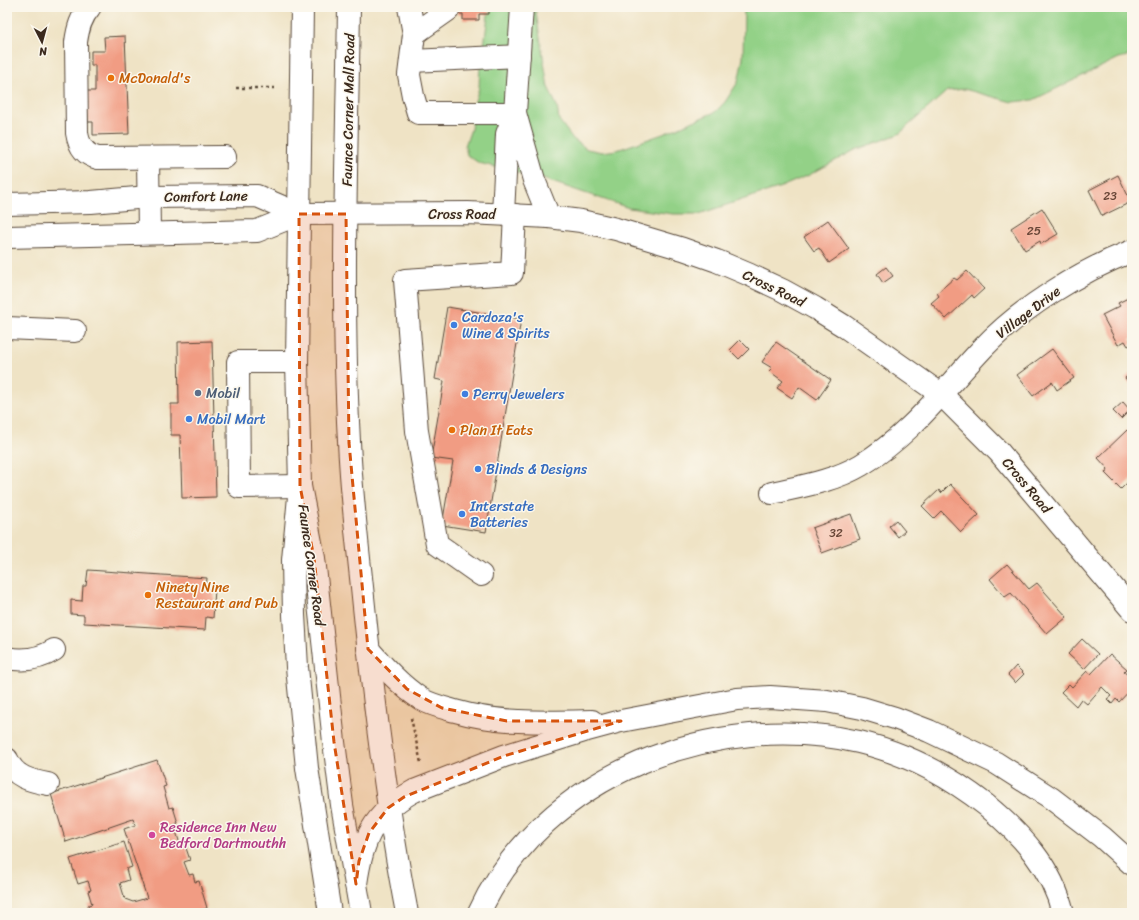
<svg xmlns="http://www.w3.org/2000/svg" width="1139" height="920" viewBox="0 0 1139 920" font-family="Sriracha,sans-serif">
	<style>
		.green { fill: #93d187; stroke: #677e52 }
		.building { fill: #f19c83 }
		.lines { fill: none; stroke-linecap: round; stroke-linejoin: round }
		.minor-casing { stroke: #564637; stroke-width: 24 }
		.major-casing { stroke: #564637; stroke-width: 24 }
		.highway-casing { stroke: #564637; stroke-width: 24 }
		.path { stroke: #564637; stroke-width: 2.5; stroke-dasharray: 3 3; stroke-linecap: butt }
		.minor { stroke: #fff; stroke-width: 22 }
		.major { stroke: #fff; stroke-width: 22 }
		.highway { stroke: #fff; stroke-width: 22 }
		.marked { fill: #d7540e; fill-opacity: 0.2; stroke: #d7540e; stroke-width: 3; stroke-dasharray: 8 5; stroke-linejoin: round }
		.food-dot { fill: #e8710a; stroke: #fbf7ec; stroke-width: 1.5 }
		.shop-dot { fill: #3f7fe0; stroke: #fbf7ec; stroke-width: 1.5 }
		.service-dot { fill: #5c6f8a; stroke: #fbf7ec; stroke-width: 1.5 }
		.hotel-dot { fill: #d1479c; stroke: #fbf7ec; stroke-width: 1.5 }
		.labels { text-anchor: middle; stroke-width: 3; stroke-linejoin: round; paint-order: stroke }
		.number-label { font-size: 12px; fill: #684637 }
		.food-label { font-size: 14px; fill: #c56008; stroke: #fbf7ec; text-anchor: start }
		.street-label { font-size: 14px; fill: #3b2a1e; stroke: #fbf7ec }
		.shop-label { font-size: 14px; fill: #366cbe; stroke: #fbf7ec; text-anchor: start }
		.service-label { font-size: 14px; fill: #4e5e75; stroke: #fbf7ec; text-anchor: start }
		.hotel-label { font-size: 14px; fill: #b23c85; stroke: #fbf7ec; text-anchor: start }
	</style>
	<rect width="100%" height="100%" fill="#fbf7ec"/>
	<filter id="ink" filterUnits="userSpaceOnUse"><feTurbulence type="fractalNoise" baseFrequency=".025" numOctaves="2"/><feDisplacementMap in="SourceGraphic" scale="8" xChannelSelector="R" yChannelSelector="G"/><feConvolveMatrix kernelMatrix="1 2 1 2 8 2 1 2 1" color-interpolation-filters="sRGB"/></filter>
	<filter id="wash" filterUnits="userSpaceOnUse"><feTurbulence type="fractalNoise" baseFrequency=".012" numOctaves="4" result="noise"/><feDisplacementMap in="SourceGraphic" scale="16" xChannelSelector="R" yChannelSelector="G"/><feGaussianBlur stdDeviation="0.9" result="paint"/><feColorMatrix in="noise" values="0 0 0 0 0 0 0 0 0 0 0 0 0 0 0 0 0 1.4 0 .05"/><feComposite in="paint" operator="in"/></filter>
	<g filter="url(#wash)">
		<rect width="100%" height="100%" fill="#efe3c5"/>
		<polygon class="green" points="495,7 535,7 548,87 557,106 559,120 573,139 587,149 602,152 617,150 663,134 715,112 725,102 738,82 743,58 744,7 1132,7 1132,55 1119,58 1033,100 1012,102 964,89 947,91 899,134 855,150 809,175 781,187 699,214 673,214 629,208 540,178 479,163 467,155 465,146 471,129 474,104 479,88 480,61 484,46 488,15"/>
		<g id="blocks">
			<g class="building">
				<polygon points="457,7 489,7 489,14 479,14 479,20 463,20 463,14 458,14"/>
				<polygon points="125,36 129,134 93,135 93,122 88,122 87,91 95,91 95,65 91,65 91,51 105,51 104,37"/>
				<polygon points="1118,175 1131,202 1102,216 1089,190"/>
				<polygon points="1042,208 1058,234 1041,244 1040,241 1025,250 1011,228"/>
				<polygon points="828,220 849,249 829,263 819,248 814,251 804,237"/>
				<polygon points="886,267 893,276 883,283 877,274"/>
				<polygon points="967,271 984,289 974,298 972,295 946,319 931,303 939,296 937,293 954,278 957,280"/>
				<polygon points="1132,296 1132,338 1130,339 1132,344 1128,346 1125,341 1118,345 1102,315 1120,306 1118,303"/>
				<polygon points="447,307 521,319 486,532 442,525 453,461 431,458 444,381 435,379"/>
				<polygon points="740,340 749,349 739,359 730,350"/>
				<polygon points="212,341 216,497 182,498 180,435 171,435 171,404 179,404 178,342"/>
				<polygon points="776,342 831,380 817,400 799,387 792,398 777,388 783,381 769,371 772,368 762,362"/>
				<polygon points="1052,349 1074,378 1057,390 1052,382 1033,396 1017,375"/>
				<polygon points="1132,372 1132,386 1125,378"/>
				<polygon points="1123,402 1130,410 1121,419 1113,411"/>
				<polygon points="1127,430 1132,435 1132,455 1131,457 1132,458 1132,478 1121,489 1105,473 1108,469 1098,458"/>
				<polygon points="950,484 979,515 961,532 941,511 934,518 922,506 939,490 941,493"/>
				<polygon points="851,514 860,539 822,553 812,528"/>
				<polygon points="896,520 905,531 898,537 889,526"/>
				<polygon points="1007,564 1029,589 1037,583 1067,617 1047,634 1011,593 1005,597 990,579"/>
				<polygon points="88,570 207,578 206,589 215,589 213,618 206,617 205,630 84,623 84,615 71,614 71,600 82,601 83,586 86,586"/>
				<polygon points="1082,639 1098,654 1084,669 1068,654"/>
				<polygon points="1110,654 1127,669 1124,672 1132,678 1132,688 1119,702 1116,699 1112,704 1107,699 1111,696 1102,687 1087,704 1081,699 1076,706 1061,692 1069,684 1072,687 1087,671 1091,674"/>
				<polygon points="1016,666 1024,674 1015,683 1008,675"/>
				<polygon points="157,760 166,786 163,787 169,808 173,807 178,823 174,825 180,844 184,842 190,860 184,862 189,875 193,874 195,882 199,881 207,908 202,910 202,913 90,913 88,905 92,904 88,891 91,890 88,881 78,884 70,859 124,842 132,867 126,869 129,880 120,883 125,899 133,902 147,898 124,829 135,825 133,819 66,842 51,794"/>
			</g>
		</g>
	</g>
	<g filter="url(#ink)">
		<use href="#blocks" fill-opacity="0" stroke="#564637" stroke-width="1"/>
		<g class="lines">
			<g class="minor-casing">
				<g id="minor">
					<path d="M90,7C81,17 78,28 76,42L77,133C79,146 85,155 98,158L225,157"/>
					<polyline points="409,7 414,34 409,75 413,96 418,113 515,113"/>
					<polyline points="414,34 448,10 448,7"/>
					<polyline points="411,61 519,56"/>
					<polyline points="515,113 534,180 549,217"/>
					<polyline points="148,158 149,233"/>
					<polyline points="7,204 91,202 148,197 257,196 299,214"/>
					<polyline points="503,214 507,134 515,113 522,7"/>
					<polyline points="7,237 257,231 299,214 468,213 549,217 581,221 616,229 683,249 717,261 750,275 782,290 815,308 844,326 942,395 999,452 1132,610"/>
					<polyline points="7,328 75,331"/>
					<polyline points="297,362 238,362 239,487 300,486"/>
					<path d="M772,493C803,486 834,481 861,465C912,434 943,390 983,348C1021,308 1080,271 1132,251"/>
					<polyline points="481,575 437,544 417,431 405,280 512,273 515,215"/>
					<path d="M7,658C23,661 40,659 54,650"/>
					<path d="M7,759C14,777 31,781 48,784"/>
				</g>
			</g>
			<g class="major-casing">
				<g id="major">
					<polyline points="302,7 297,362 300,486 314,558 334,742 342,805 361,913"/>
					<path d="M349,7C347,152 341,297 349,441C351,490 357,539 362,587C373,696 386,805 407,913"/>
				</g>
			</g>
			<g class="highway-casing">
				<g id="highway">
					<polyline points="300,486 293,560 294,615 297,667 307,768 330,913"/>
					<path d="M368,649C384,667 401,686 421,699C431,705 444,708 455,711C500,724 546,722 592,721"/>
					<path d="M356,884C362,840 373,813 414,791L504,756L584,731L621,721L737,699L770,697L827,701L862,708L895,718L929,731L996,763L1051,798L1102,837L1132,864"/>
					<path d="M479,913C543,774 716,709 859,742C905,753 949,776 986,805C1021,834 1052,867 1063,913"/>
				</g>
			</g>
			<g class="path">
				<polyline points="236,88 275,88"/>
				<polyline points="411,718 421,763"/>
			</g>
			<use href="#minor" class="minor"/>
			<use href="#major" class="major"/>
			<use href="#highway" class="highway"/>
		</g>
	</g>
	<path class="marked" d="M299,214H346L349,443L368,649L407,689L442,708L507,721H621L504,756L404,797L388,808L369,833L359,861L356,884L334,742L314,558L300,486Z"/>
	<g class="food-dot">
		<circle cx="111" cy="78" r="4"/>
		<circle cx="452" cy="430" r="4"/>
		<circle cx="148" cy="595" r="4"/>
	</g>
	<g class="shop-dot">
		<circle cx="454" cy="325" r="4"/>
		<circle cx="465" cy="394" r="4"/>
		<circle cx="189" cy="419" r="4"/>
		<circle cx="478" cy="469" r="4"/>
		<circle cx="462" cy="514" r="4"/>
	</g>
	<circle class="service-dot" cx="198" cy="393" r="4"/>
	<circle class="hotel-dot" cx="152" cy="835" r="4"/>
	<g class="labels">
		<g class="number-label">
			<text x="1110" y="200">23</text>
			<text x="1034" y="235">25</text>
			<text x="836" y="537">32</text>
		</g>
		<g class="food-label">
			<text x="119" y="83">McDonald's</text>
			<text x="460" y="435">Plan It Eats</text>
			<text x="156" y="592">Ninety Nine<tspan x="156" dy="16">Restaurant and Pub</tspan></text>
		</g>
		<g class="street-label">
			<text transform="translate(348 110) rotate(-89)" y="5">Faunce Corner Mall Road</text>
			<text transform="translate(206 196) rotate(-1)" y="5">Comfort Lane</text>
			<text x="462" y="219">Cross Road</text>
			<text transform="translate(774 288) rotate(26)" y="5">Cross Road</text>
			<text transform="translate(1028 312) rotate(-37)" y="5">Village Drive</text>
			<text transform="translate(1027 485) rotate(50)" y="5">Cross Road</text>
			<text transform="translate(312 565) rotate(82)" y="5">Faunce Corner Road</text>
		</g>
		<g class="shop-label">
			<text x="462" y="322">Cardoza's<tspan x="462" dy="16">Wine &amp; Spirits</tspan></text>
			<text x="473" y="399">Perry Jewelers</text>
			<text x="197" y="424">Mobil Mart</text>
			<text x="486" y="474">Blinds &amp; Designs</text>
			<text x="470" y="511">Interstate<tspan x="470" dy="16">Batteries</tspan></text>
		</g>
		<g class="service-label">
			<text x="206" y="398">Mobil</text>
		</g>
		<g class="hotel-label">
			<text x="160" y="832">Residence Inn New<tspan x="160" dy="16">Bedford Dartmouthh</tspan></text>
		</g>
	</g>
	<rect width="1139" height="920" fill="none" stroke="#fbf7ec" stroke-width="24"/>
	<g transform="translate(42 42) rotate(174)" stroke="#fbf7ec" stroke-width="3" paint-order="stroke">
	<path d="M0-3L7 15L0 10L-7 15Z" fill="#3b2a1e"/>
	<text y="-6" font-size="11" font-weight="bold" text-anchor="middle" fill="#3b2a1e">N</text>
	</g>
</svg>
